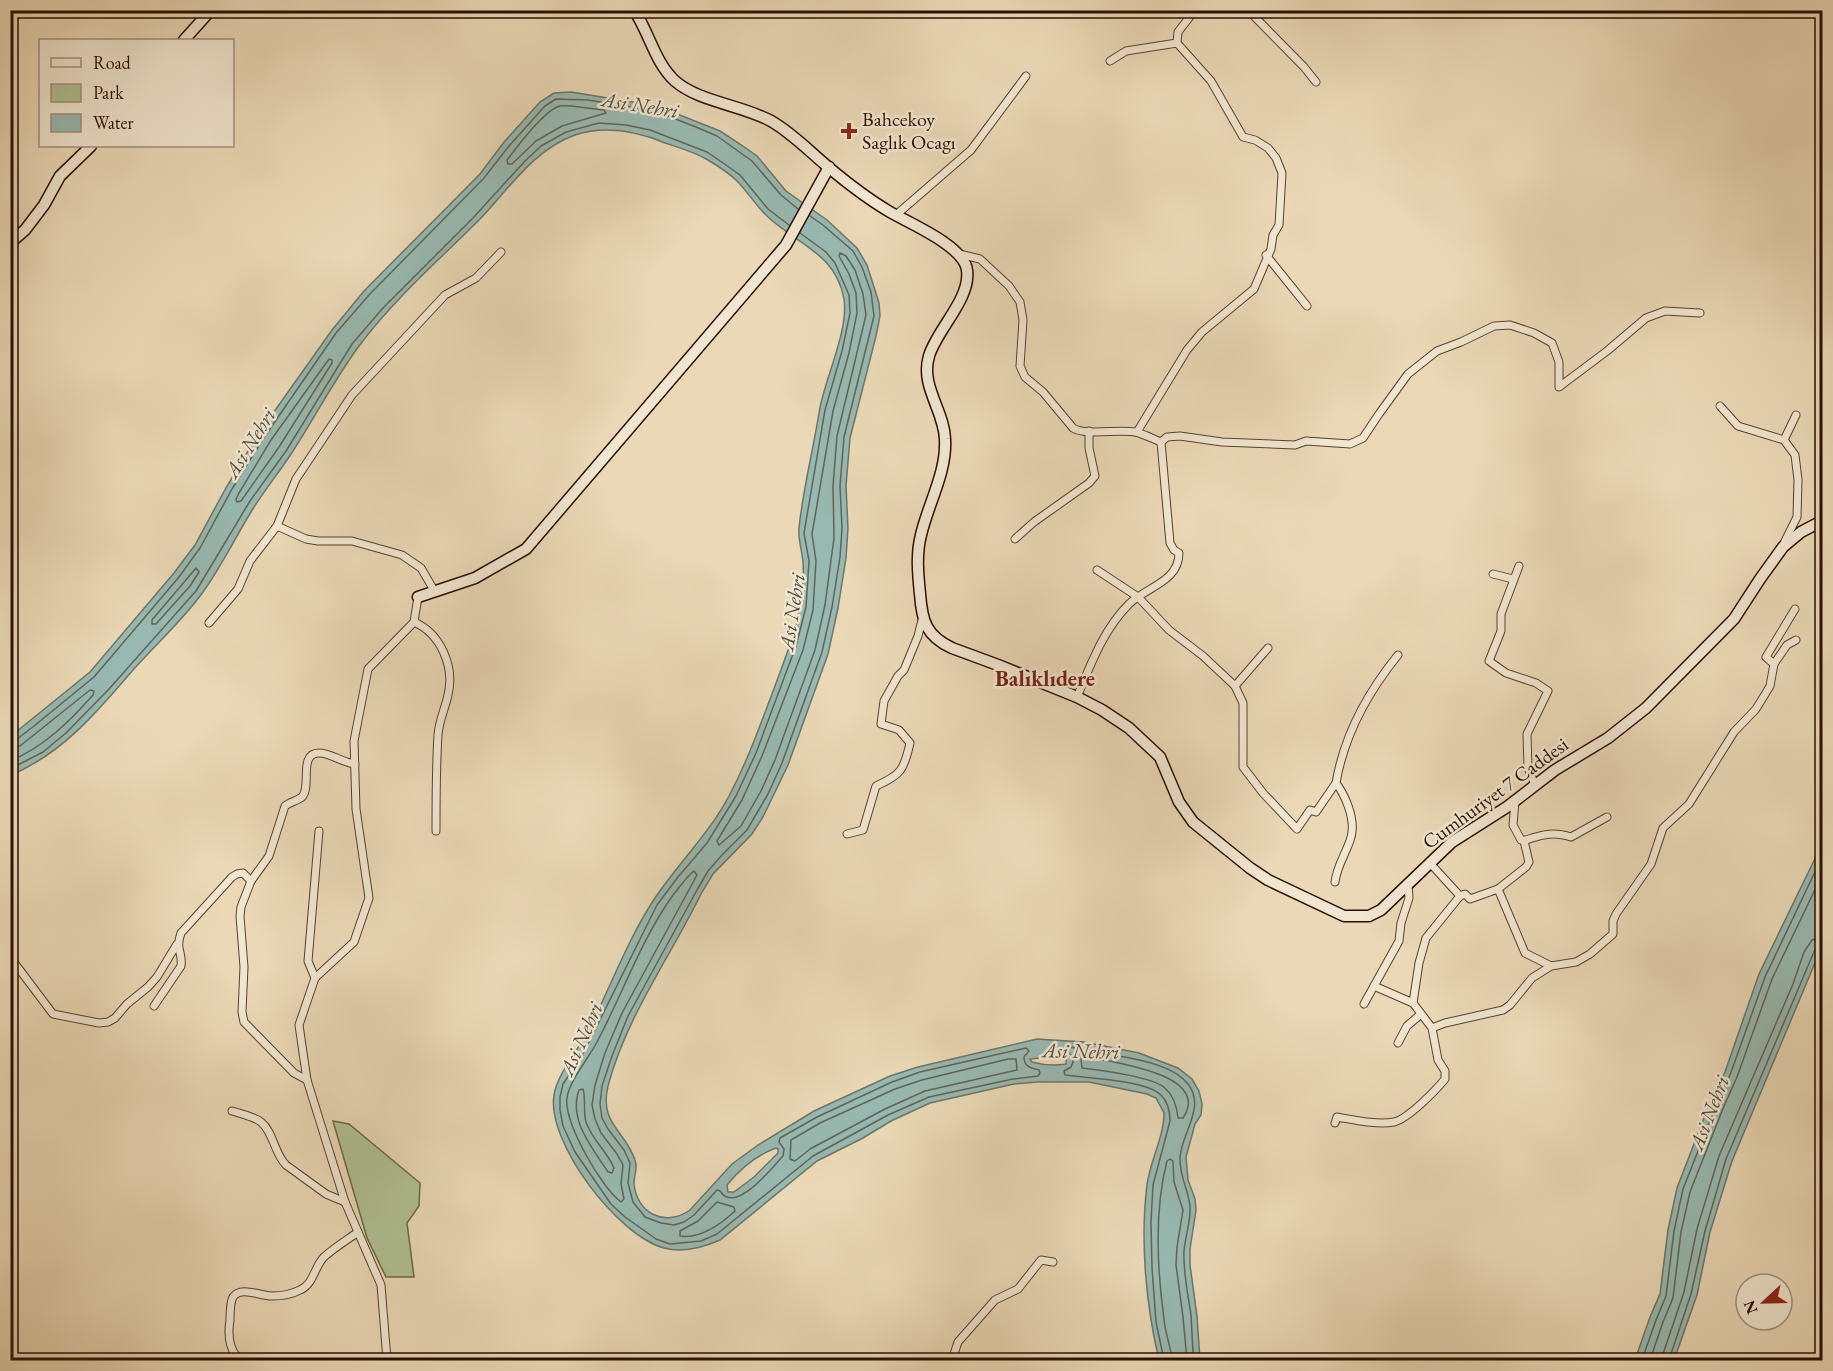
<svg xmlns="http://www.w3.org/2000/svg" width="1833" height="1371" viewBox="0 0 1833 1371" font-family="'EB Garamond',serif">
	<style>
		.green { fill: #b0c093; stroke: #6c674a; stroke-width: 1.5 }
		.water { fill: #98b9b1; stroke: #6c756a; stroke-width: 1.5; fill-rule: evenodd }
		.lines { fill: none; stroke-linecap: round; stroke-linejoin: round }
		.shore { stroke: #606458; stroke-width: 1.5 }
		.street-casing { stroke: #59402e; stroke-width: 9 }
		.secondary-casing { stroke: #290e00; stroke-width: 13 }
		.street { stroke: #f1e6d0; stroke-width: 7 }
		.secondary { stroke: #f1e6d0; stroke-width: 10 }
		.poi-dot { fill: #8f2418; stroke: #f1e6d0; stroke-width: 2 }
		.labels { text-anchor: middle; stroke-width: 5; stroke-linejoin: round; paint-order: stroke }
		.poi-label { font-size: 20px; fill: #290e00; stroke: #f1e6d0; text-anchor: start }
		.street-label { font-size: 20px; fill: #290e00; stroke: #f1e6d0 }
		.water-label { font-size: 21px; font-style: italic; fill: #504a3e; stroke: #f1e6d0 }
		.quarter-label { font-size: 22px; font-weight: bold; fill: #7a1f14; stroke: #f1e6d0 }
	</style>
	<rect width="100%" height="100%" fill="#ead8b6"/>
	<filter id="stains"><feTurbulence type="fractalNoise" baseFrequency=".00333" numOctaves="4"/><feColorMatrix values="0 0 0 0 .2 0 0 0 0 .09 0 0 0 0 .02 0 0 0 .5 -.17"/></filter>
	<radialGradient id="worn" r=".72"><stop offset=".6" stop-color="#630" stop-opacity="0"/><stop offset="1" stop-color="#630" stop-opacity=".3"/></radialGradient>
	<polygon class="green" points="333,1121 349,1124 420,1183 419,1206 407,1223 414,1277 386,1277 367,1238"/>
	<g class="water">
		<path d="M571,92L657,106L720,131L740,144L757,156L786,191L827,220L857,248L867,265L879,303L880,316L876,336L850,438L846,486L848,528L846,558L838,608L828,654L788,765L763,817L752,834L713,874L702,892C671,956 626,1017 608,1086C599,1124 625,1130 635,1160C638,1168 634,1175 634,1183C636,1213 665,1228 690,1210L732,1164L758,1145L814,1111L890,1076L918,1067L1037,1039L1084,1042L1139,1053L1178,1068L1192,1079L1199,1091L1202,1104L1201,1115L1195,1124L1186,1157L1188,1180L1195,1199L1196,1210L1190,1249V1265L1197,1316L1200,1360H1159C1146,1305 1140,1241 1147,1185C1150,1161 1164,1137 1164,1113L1156,1098L1147,1094L1089,1082H1038L1014,1084L930,1103L891,1121L863,1138L817,1161L720,1240C702,1248 683,1253 664,1248C618,1236 546,1142 554,1095C557,1075 577,1051 587,1033C610,989 627,940 655,898C679,862 710,833 730,794C748,760 761,723 775,686C784,661 795,635 799,609C802,595 804,576 803,562C802,550 798,540 799,528C803,489 813,451 819,413C824,380 849,331 844,299C836,253 796,244 767,216C756,206 748,192 737,181C729,173 718,166 708,160C695,152 680,148 665,143C636,131 606,125 575,135C533,150 509,189 480,219C439,260 394,299 359,346C334,380 314,419 291,454C278,474 263,492 251,512C235,538 221,567 203,592C183,620 156,644 133,670C98,711 62,754 11,775V736L90,672L174,573L195,545L227,486L259,433L332,330L364,291L480,174L504,142L540,102L554,93ZM1060,1056L1066,1059V1064C1055,1066 1043,1065 1032,1062L1030,1059ZM776,1148L778,1149V1153L754,1177L734,1192H728L727,1185C740,1169 757,1155 776,1148Z"/>
		<polygon points="1822,844 1822,946 1732,1161 1710,1232 1697,1295 1674,1360 1635,1360 1650,1317 1660,1294 1668,1230 1677,1188 1711,1100 1725,1072 1759,974"/>
	</g>
	<g class="lines">
		<g class="shore">
			<path d="M571,106L604,110L606,113L562,126L536,141L512,164H508L507,160C516,148 543,113 557,107C561,105 566,106 571,106Z"/>
			<path d="M800,233L826,252L835,263L849,295L850,313L842,351L825,410L804,533L809,561L806,607L796,646L756,753L736,796L707,843L678,877L657,905L582,1056L563,1084L560,1097V1110L563,1126L575,1152L611,1204L625,1217L656,1239L670,1244L701,1241L717,1234L813,1156L888,1115L929,1097L1013,1079L1038,1076L1040,1073L1039,1070C1031,1068 1024,1067 1024,1057L1029,1051L1026,1048L920,1072L892,1082L817,1117L780,1138L779,1142L784,1149L783,1156C772,1168 735,1215 720,1191L717,1190L694,1215L684,1222L674,1225L661,1223L645,1217L633,1202L628,1183L630,1163L624,1150L608,1129L602,1118L600,1104L602,1086L612,1056L628,1016L697,890L708,871L722,855L747,830L768,794L782,763L822,652L832,607L840,557L842,528L840,486L844,437L874,316L871,292L862,267L853,251L823,225L810,216"/>
			<polygon points="840,253 846,256 855,270 863,294 866,315 837,436 833,486 834,538 825,605 815,650 775,760 761,791 741,826 719,845 717,841 742,800 762,756 803,650 813,610 816,561 812,534 833,411 849,353 857,313 856,293 849,274 839,256"/>
			<polygon points="329,359 332,360 332,363 279,447 241,501 237,502 236,499 239,493 271,440"/>
			<polygon points="196,568 199,572 190,586 156,624 152,624 152,620"/>
			<polyline points="10,741 16,740 34,726 94,677 179,577 200,548 232,489 265,436 336,333 369,295 484,178 509,146 545,106 556,99 588,100 655,111 696,127 717,136 752,161 781,195 798,209"/>
			<path d="M10,748L20,746L90,690L94,691L93,695C70,721 44,747 10,761"/>
			<polyline points="10,769 43,752 66,733 109,689 196,591 250,501 286,451 352,344 383,308 473,218 525,161 541,146 566,132 599,123 626,125 650,130 707,152 726,165 740,175 768,209 789,225"/>
			<path d="M694,871L697,875L622,1013L605,1053L595,1085L592,1105L595,1119L601,1133L617,1154L623,1165L621,1184L624,1199L621,1202C601,1187 564,1123 567,1098C569,1081 589,1058 597,1042C623,993 641,940 673,895C680,887 686,877 694,871Z"/>
			<path d="M1084,1056C1109,1062 1213,1073 1183,1118H1178C1177,1107 1174,1096 1165,1088C1153,1077 1100,1070 1082,1068L1081,1059Z"/>
			<polygon points="1008,1059 1016,1059 1017,1070 925,1091 885,1109 810,1149 795,1161 790,1159 791,1140 820,1123 895,1089 922,1080"/>
			<path d="M583,1089C586,1099 583,1111 586,1122C592,1140 607,1151 614,1168L612,1173L608,1172C593,1149 568,1120 579,1090Z"/>
			<path d="M717,1202L734,1207L735,1211C721,1224 700,1239 680,1236V1231L698,1221Z"/>
			<path d="M1164,1360L1156,1322L1152,1268L1151,1222L1153,1185L1170,1121C1170,1111 1168,1102 1161,1095C1146,1080 1086,1078 1065,1075L1064,1071L1071,1067L1073,1062L1072,1056L1066,1051L1068,1047C1082,1048 1095,1052 1108,1054C1133,1059 1171,1063 1188,1084C1206,1107 1182,1132 1180,1157C1179,1179 1191,1193 1190,1211C1190,1224 1185,1238 1184,1251C1183,1273 1188,1294 1191,1315C1192,1330 1192,1345 1194,1360"/>
			<path d="M1172,1360C1171,1347 1165,1333 1164,1319C1157,1268 1154,1211 1167,1161L1170,1159L1173,1161L1174,1182L1183,1210L1177,1247L1176,1265L1183,1317L1187,1360"/>
			<polyline points="1642,1360 1656,1320 1666,1296 1674,1231 1683,1189 1717,1103 1730,1075 1765,977 1822,857"/>
			<polyline points="1650,1360 1663,1322 1673,1298 1681,1232 1690,1192 1724,1106 1737,1077 1772,979 1822,875"/>
			<polyline points="1661,1360 1684,1292 1697,1229 1719,1156 1793,984 1804,952 1812,940 1822,937"/>
			<polyline points="1669,1360 1691,1294 1705,1231 1726,1159 1816,947 1822,945"/>
		</g>
		<g class="street-casing">
			<g id="street">
				<polyline points="1248,10 1304,67 1316,82"/>
				<polyline points="1110,61 1126,51 1177,43"/>
				<polyline points="896,215 971,150 1026,76"/>
				<path d="M959,254L980,259L1009,286L1020,302L1023,320L1020,366L1025,377L1043,392L1073,428C1086,436 1118,429 1135,432C1144,434 1153,439 1161,442L1167,437L1180,436L1222,442L1295,445L1306,441L1350,444L1363,438L1379,414L1408,374L1437,351L1461,342L1494,326L1510,325L1534,333L1552,343L1559,362V387L1607,351L1646,318L1665,311L1700,313"/>
				<polyline points="1266,255 1307,306"/>
				<polyline points="1720,406 1738,426 1784,440 1795,455 1798,480 1797,517 1783,545"/>
				<polyline points="1137,432 1187,350 1202,332 1254,289 1271,249 1273,235 1279,225 1282,173 1276,158 1268,148 1255,140 1243,137 1211,81 1177,43 1178,32 1195,10"/>
				<polyline points="1784,440 1796,415"/>
				<polyline points="277,526 306,539 318,541 352,541 402,555 421,568 435,592"/>
				<polyline points="1015,539 1034,522 1089,483 1095,476 1089,448 1089,431"/>
				<polyline points="1519,566 1501,614 1501,631 1489,661 1506,673 1536,683 1548,691 1527,734 1528,768 1535,785"/>
				<polyline points="1097,570 1138,597 1169,630 1203,656 1235,686 1243,703 1243,767 1263,793 1297,829 1310,810 1316,812 1336,783"/>
				<polyline points="1493,574 1513,579"/>
				<path d="M414,622C440,633 455,666 448,695C445,709 439,720 438,735C436,767 436,799 436,831"/>
				<polyline points="209,623 238,589 250,561 277,526 296,479 352,395 445,295 476,278 501,252"/>
				<polyline points="1774,664 1766,657 1795,609"/>
				<polyline points="1235,686 1268,648"/>
				<path d="M1077,697C1091,664 1103,630 1129,604C1146,587 1179,582 1179,553L1174,550L1170,543L1161,442"/>
				<path d="M1515,801L1513,825L1521,840C1527,841 1530,838 1536,837C1549,833 1558,833 1571,837L1607,817"/>
				<path d="M847,834L863,830L876,786C901,775 904,770 910,743L899,730L881,724L884,701L898,676L904,670L918,636L923,616"/>
				<path d="M251,881L269,856L285,806C290,802 297,801 302,797C312,787 298,753 319,753C331,753 343,763 355,764"/>
				<path d="M1335,882C1337,863 1351,846 1352,832C1354,816 1345,795 1336,783C1344,736 1368,692 1398,655"/>
				<polyline points="1498,889 1525,953 1551,966"/>
				<polyline points="1460,896 1465,894 1470,899 1498,889 1526,867 1529,862 1524,841"/>
				<polyline points="10,957 53,1014 99,1023 108,1022 115,1018 127,1004 148,987 157,977 177,944"/>
				<polyline points="315,978 308,961 319,831"/>
				<polyline points="1374,986 1413,1003"/>
				<polyline points="1364,1004 1399,941 1401,923 1409,898 1408,885"/>
				<path d="M154,1006L181,966C183,952 175,950 181,933L232,877L237,874L243,873L251,881L241,907L240,916L244,967L242,1012L244,1022L294,1073L307,1080"/>
				<polyline points="1432,1028 1445,1023 1503,1010 1510,1005 1532,978 1551,966 1576,962 1590,954 1613,934 1613,921 1616,914 1651,864 1663,828 1689,804 1734,732 1756,709 1764,696 1770,686 1774,664 1787,645 1796,640"/>
				<polyline points="1398,1043 1407,1026 1421,1014"/>
				<path d="M232,1111C242,1114 253,1116 261,1122C274,1133 274,1153 286,1165L326,1194L345,1202"/>
				<path d="M1335,1123L1337,1117C1355,1120 1376,1125 1394,1122C1408,1119 1436,1090 1445,1079V1071L1438,1060L1432,1028L1413,1003L1419,963L1426,938L1460,896L1429,862"/>
				<path d="M236,1356C228,1345 228,1332 230,1320C230,1313 230,1303 233,1297C241,1285 262,1297 273,1296C282,1296 292,1294 300,1290C314,1284 314,1267 324,1257C334,1248 347,1240 358,1232"/>
				<polyline points="387,1360 381,1285 345,1202 307,1080 299,1025 315,978 354,942 369,898 356,809 354,741 368,669 414,622 418,597"/>
				<polyline points="952,1360 958,1342 995,1300 1018,1289 1041,1260 1053,1262"/>
			</g>
		</g>
		<g class="secondary-casing">
			<g id="secondary">
				<path d="M634,10C649,32 655,63 675,81C699,102 742,105 771,121C792,133 809,151 827,166C846,182 868,199 890,212C909,223 964,246 967,270C971,299 937,329 929,356C920,386 944,410 945,439C947,472 928,504 921,535C916,554 918,574 920,594C922,621 926,636 952,648L998,665L1077,697L1102,710L1129,728L1160,757L1179,802L1193,822L1250,868L1268,880L1344,916H1369L1381,910L1452,842L1507,807L1555,770L1608,738L1646,708L1734,619L1760,579L1783,547L1801,532L1822,521"/>
				<polyline points="184,40 211,10"/>
				<polyline points="10,243 25,230 44,205 60,176 91,146"/>
				<polyline points="418,597 475,578 526,549 786,245 829,167"/>
			</g>
		</g>
		<use href="#street" class="street"/>
		<use href="#secondary" class="secondary"/>
	</g>
	<path class="poi-dot" d="M846 122h6v6h6v6h-6v6h-6v-6h-6v-6h6z"/>
	<g class="labels">
		<g class="poi-label">
			<text x="862" y="126">Bahcekoy<tspan x="862" dy="23">Saglık Ocagı</tspan></text>
		</g>
		<g class="street-label">
			<text transform="translate(1495 793) rotate(-36)" y="7">Cumhuriyet 7 Caddesi</text>
		</g>
		<g class="water-label">
			<text transform="translate(640 105) rotate(9)" y="7">Asi Nehri</text>
			<text transform="translate(250 443) rotate(-58)" y="7">Asi Nehri</text>
			<text transform="translate(792 612) rotate(-81)" y="7">Asi Nehri</text>
			<text transform="translate(581 1039) rotate(-66)" y="7">Asi Nehri</text>
			<text transform="translate(1081 1051) rotate(1)" y="7">Asi Nehri</text>
			<text transform="translate(1709 1113) rotate(-69)" y="7">Asi Nehri</text>
		</g>
		<g class="quarter-label">
			<text x="1045" y="686">Balıklıdere</text>
		</g>
	</g>
	<rect width="1833" height="1371" fill="none" stroke="#ead8b6" stroke-width="36"/>
	<rect x="12" y="12" width="1809" height="1347" fill="none" stroke="#290e00" stroke-width="3"/>
	<rect x="18" y="18" width="1797" height="1335" fill="none" stroke="#290e00" stroke-width="1.5"/>
	<rect x="39" y="39" width="195" height="108" fill="#f1e6d0" stroke="#a1907d" stroke-width="1.5"/>
	<rect x="51" y="58" width="30" height="9" fill="#f1e6d0" stroke="#a1907d" stroke-width="1.5"/>
	<text x="93" y="69" font-size="18" fill="#290e00">Road</text>
	<rect x="51" y="84" width="30" height="18" fill="#b0c093" stroke="#a1907d" stroke-width="1.5"/>
	<text x="93" y="99" font-size="18" fill="#290e00">Park</text>
	<rect x="51" y="114" width="30" height="18" fill="#98b9b1" stroke="#a1907d" stroke-width="1.5"/>
	<text x="93" y="129" font-size="18" fill="#290e00">Water</text>
	<g transform="translate(1764 1302) rotate(248)"><circle r="28" fill="#f1e6d0" stroke="#a1907d" stroke-width="1.5"/>
	<path d="M0-4.5L10 22L0 15L-10 22Z" fill="#8f2418"/>
	<text y="-9" font-size="16" font-weight="bold" text-anchor="middle" fill="#290e00">N</text>
	</g>
	<rect width="100%" height="100%" filter="url(#stains)"/>
	<rect width="100%" height="100%" fill="url(#worn)"/>
</svg>
